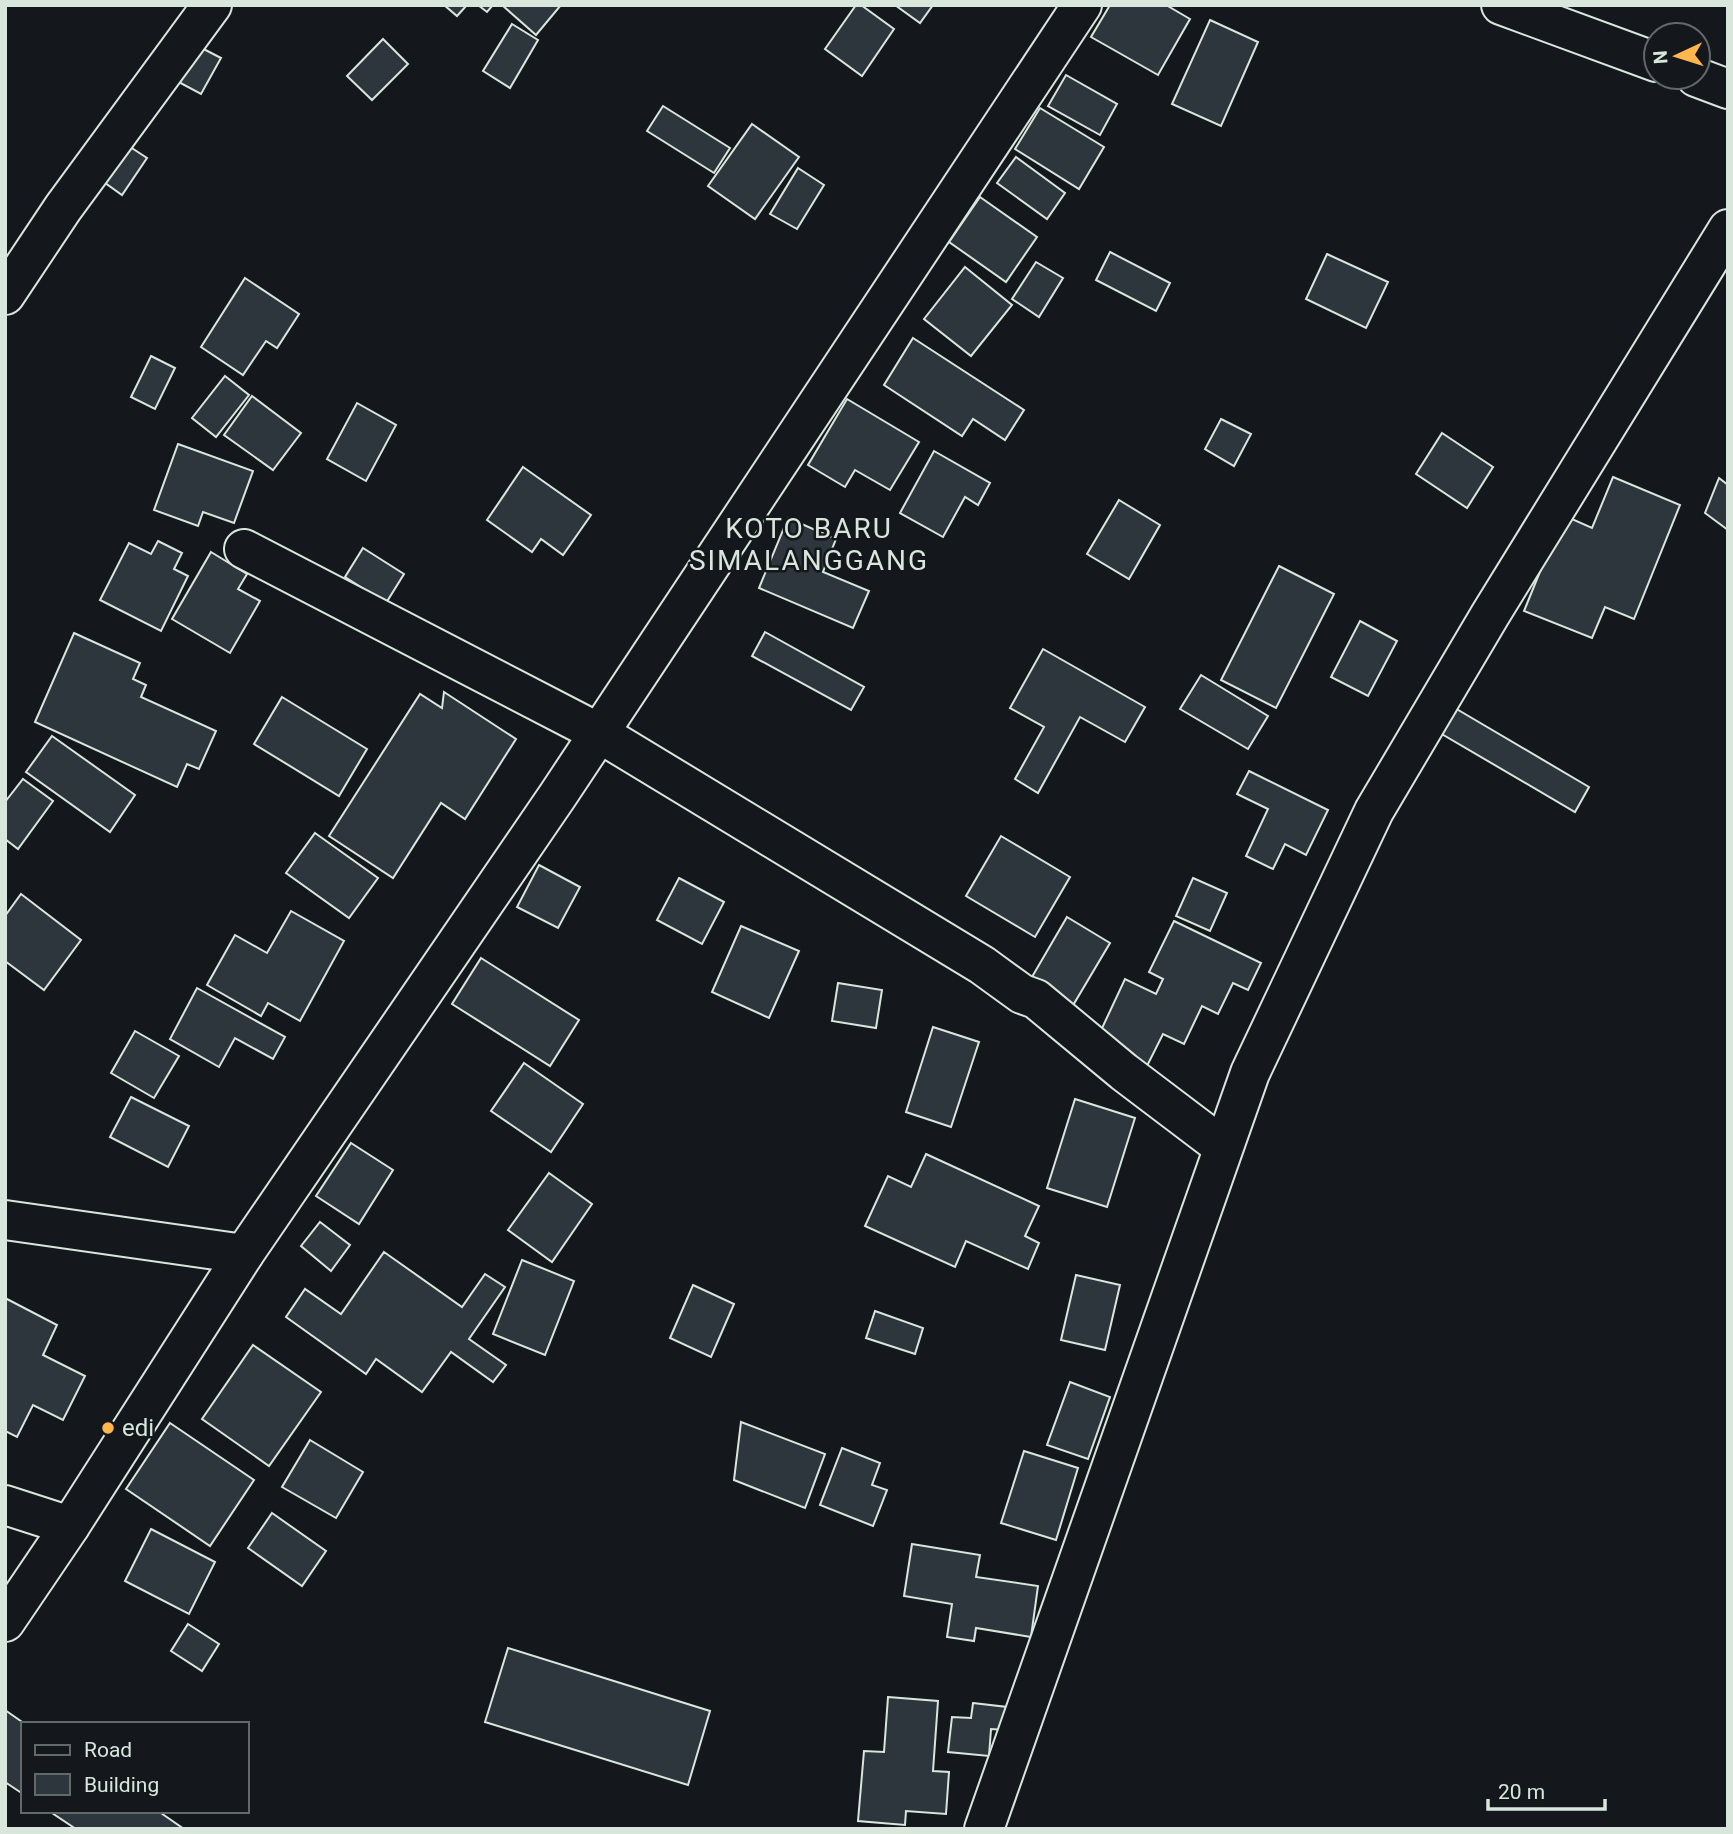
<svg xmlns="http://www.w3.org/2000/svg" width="1733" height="1834" viewBox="0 0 1733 1834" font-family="Roboto,sans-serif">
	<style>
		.building { fill: #2c363c; stroke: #d8e6dc; stroke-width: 2 }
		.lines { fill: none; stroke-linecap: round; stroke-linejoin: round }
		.minor-casing { stroke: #d8e6dc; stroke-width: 42 }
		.major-casing { stroke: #d8e6dc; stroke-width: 42 }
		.minor { stroke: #14181c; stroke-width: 38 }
		.major { stroke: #14181c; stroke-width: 38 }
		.poi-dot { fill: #ffb74d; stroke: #14181c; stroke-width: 2.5 }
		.labels { text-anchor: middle; stroke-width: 5; stroke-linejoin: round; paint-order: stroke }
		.poi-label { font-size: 24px; fill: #d8e6dc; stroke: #14181c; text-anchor: start }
		.quarter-label { font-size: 28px; letter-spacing: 2px; fill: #d8e6dc; stroke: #14181c }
	</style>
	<rect width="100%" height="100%" fill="#14181c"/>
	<g class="building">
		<polygon points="444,5 467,5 457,16"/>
		<polygon points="478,5 493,5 487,12"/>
		<polygon points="502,5 561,5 536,35"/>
		<polygon points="856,5 861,5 894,29 862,76 825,49"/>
		<polygon points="895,5 933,5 920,23"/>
		<polygon points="1110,5 1166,5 1190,19 1158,75 1091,37"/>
		<polygon points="1210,20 1258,42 1221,126 1172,104"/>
		<polygon points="512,24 538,40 510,88 483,71"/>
		<polygon points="383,39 408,64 372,100 347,76"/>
		<polygon points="192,43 221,58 201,94 173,79"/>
		<polygon points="1066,75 1117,104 1100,135 1048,106"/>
		<polygon points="663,106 730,148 714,173 647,131"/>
		<polygon points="1040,108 1104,147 1079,189 1015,149"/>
		<polygon points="752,124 799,157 755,219 708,186"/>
		<polygon points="118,139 147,158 122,195 94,175"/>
		<polygon points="1016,157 1065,193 1047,219 997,183"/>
		<polygon points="798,168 824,185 797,229 770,214"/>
		<polygon points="980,197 1037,237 1006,282 949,242"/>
		<polygon points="1110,252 1170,283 1156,311 1096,280"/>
		<polygon points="1327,254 1388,282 1366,328 1306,299"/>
		<polygon points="1036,262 1063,278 1039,317 1012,299"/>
		<polygon points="965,267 1012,305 971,356 924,319"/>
		<polygon points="245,278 299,314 277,348 266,341 243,375 201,347"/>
		<polygon points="913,338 1024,410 1005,440 973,419 962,436 884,385"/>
		<polygon points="151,356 175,368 155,409 131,397"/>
		<polygon points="225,376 249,395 216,437 192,418"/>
		<polygon points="252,396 301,433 273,470 224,435"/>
		<polygon points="847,399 919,442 890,490 855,470 845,487 808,465"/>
		<polygon points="357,403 396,425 366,481 327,459"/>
		<polygon points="1221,419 1251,434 1234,466 1205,449"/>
		<polygon points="1442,433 1493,467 1467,508 1416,474"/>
		<polygon points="178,444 253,471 234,523 203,512 198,526 154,510"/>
		<polygon points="934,451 990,483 978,505 965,497 943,537 900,513"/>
		<polygon points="523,467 591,515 563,555 541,539 532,552 487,520"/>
		<polygon points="1613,477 1680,505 1634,619 1605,607 1592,638 1524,611 1563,515 1592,528"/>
		<polygon points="1719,478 1728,485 1728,530 1705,513"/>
		<polygon points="1119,500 1160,525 1129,579 1087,554"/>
		<polygon points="788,518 836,539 823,572 869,591 853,628 759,588"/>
		<polygon points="158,541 182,553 174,569 188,576 161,631 100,600 129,543 151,554"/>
		<polygon points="363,548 404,574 386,603 345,577"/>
		<polygon points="211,552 247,574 238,589 260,601 230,653 172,619"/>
		<polygon points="1279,566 1334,594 1276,708 1221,680"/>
		<polygon points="1360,621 1397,641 1368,696 1331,677"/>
		<polygon points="765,632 864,687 851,710 752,656"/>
		<polygon points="74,633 140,663 133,679 146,685 141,697 216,731 199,769 187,764 177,787 35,722"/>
		<polygon points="1043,649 1145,707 1125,742 1080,717 1038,793 1015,779 1044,727 1010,708"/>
		<polygon points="1201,675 1268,716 1248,749 1180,709"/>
		<polygon points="444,692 516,739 465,819 441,803 393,878 329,836 420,694 442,708"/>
		<polygon points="282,697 367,749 339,796 254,744"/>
		<polygon points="1443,701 1589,787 1575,812 1428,726"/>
		<polygon points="52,736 135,795 110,832 26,772"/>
		<polygon points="1249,771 1328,810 1306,855 1285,844 1273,869 1246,856 1268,809 1237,794"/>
		<polygon points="23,779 53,801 18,849 5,839 5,802"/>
		<polygon points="315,833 378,878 349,918 286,873"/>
		<polygon points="1001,836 1070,877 1035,937 966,896"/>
		<polygon points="539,865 580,887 558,928 517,907"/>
		<polygon points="679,878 724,902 702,944 657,920"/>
		<polygon points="1193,878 1227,893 1210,931 1176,916"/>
		<polygon points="21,894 81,940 44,990 5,961 5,916"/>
		<polygon points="291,911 344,941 300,1021 268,1003 261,1016 207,985 235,935 267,953"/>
		<polygon points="1067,917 1110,943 1072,1007 1022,994"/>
		<polygon points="1174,921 1261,963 1248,990 1233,983 1218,1014 1202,1006 1184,1044 1163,1034 1147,1066 1096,1041 1125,979 1156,994 1163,979 1149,972"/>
		<polygon points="741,926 799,951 769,1018 712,992"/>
		<polygon points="481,958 579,1020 550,1066 452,1004"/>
		<polygon points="838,983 882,990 876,1028 832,1021"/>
		<polygon points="197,988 285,1037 273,1059 235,1038 219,1067 170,1039"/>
		<polygon points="933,1027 979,1042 951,1127 906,1112"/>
		<polygon points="135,1031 179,1056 154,1098 111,1073"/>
		<polygon points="524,1063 583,1104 551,1152 491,1111"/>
		<polygon points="131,1097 189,1126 168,1167 110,1137"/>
		<polygon points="1075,1099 1135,1118 1107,1207 1047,1188"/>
		<polygon points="351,1143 393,1170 359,1224 316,1196"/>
		<polygon points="926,1154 1039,1206 1025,1236 1039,1243 1028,1269 966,1241 955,1267 865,1226 888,1176 911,1187"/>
		<polygon points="549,1173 592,1204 552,1262 508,1230"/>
		<polygon points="320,1222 350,1245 331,1271 301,1246"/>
		<polygon points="384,1252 462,1307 485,1274 505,1287 469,1339 506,1365 493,1382 451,1352 422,1392 376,1359 366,1374 286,1317 305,1289 341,1314"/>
		<polygon points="522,1260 574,1281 545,1355 493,1334"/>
		<polygon points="1076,1275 1120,1285 1105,1350 1061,1340"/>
		<polygon points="693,1285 734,1304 711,1357 670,1338"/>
		<polygon points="5,1298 57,1325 43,1355 85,1376 63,1420 33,1405 17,1437 5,1431"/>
		<polygon points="875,1311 923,1328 915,1354 866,1338"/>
		<polygon points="253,1345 321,1392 269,1466 202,1419"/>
		<polygon points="1070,1382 1110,1397 1088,1459 1047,1445"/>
		<polygon points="741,1422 825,1454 805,1508 734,1480"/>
		<polygon points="170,1423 254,1480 210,1546 126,1489"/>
		<polygon points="310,1440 363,1472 336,1518 282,1487"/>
		<polygon points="842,1448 880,1463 872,1485 887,1490 873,1526 820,1505"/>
		<polygon points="1024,1451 1078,1468 1056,1540 1001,1523"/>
		<polygon points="272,1513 326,1551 302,1586 248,1548"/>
		<polygon points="151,1529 215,1562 189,1614 125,1581"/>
		<polygon points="912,1544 980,1555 976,1577 1038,1586 1031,1637 976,1628 974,1641 947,1637 952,1604 904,1596"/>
		<polygon points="188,1624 219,1644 202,1671 171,1651"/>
		<polygon points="508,1648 710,1711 688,1785 485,1722"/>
		<polygon points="888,1697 938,1701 933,1771 949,1772 946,1814 906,1811 905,1825 858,1821 864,1751 884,1752"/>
		<polygon points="973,1703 1007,1707 1006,1730 991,1729 989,1756 948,1752 952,1717 971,1718"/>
		<polygon points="5,1710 25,1724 23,1724 23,1794 5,1782"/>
		<polygon points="49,1811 158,1811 184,1829 76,1829"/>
	</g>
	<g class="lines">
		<g class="minor-casing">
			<g id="minor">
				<polyline points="1501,5 1656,62"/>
				<polyline points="1696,77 1728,89"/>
				<polyline points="5,295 63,208 212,5"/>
				<polyline points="244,549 599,733 982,965 1022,994 1036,999 1124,1072 1223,1147"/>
				<polyline points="5,1220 244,1254"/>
				<polyline points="5,1505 70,1526"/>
				<polyline points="984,1829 1250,1073 1374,811 1490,615 1728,229"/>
			</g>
		</g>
		<g class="major-casing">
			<polyline id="major" points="5,1622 70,1526 244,1254 558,795 1082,5"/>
		</g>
		<use href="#minor" class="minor"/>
		<use href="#major" class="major"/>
	</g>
	<circle class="poi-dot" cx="108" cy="1428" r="7"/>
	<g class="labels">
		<g class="poi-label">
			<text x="122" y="1436">edi</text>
		</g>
		<g class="quarter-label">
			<text x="809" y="538">KOTO BARU<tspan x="809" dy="32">SIMALANGGANG</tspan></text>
		</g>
	</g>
	<rect width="1733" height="1834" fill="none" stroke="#d8e6dc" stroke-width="14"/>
	<rect x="21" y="1722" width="228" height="91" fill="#14181c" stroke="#626a69" stroke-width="2"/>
	<rect x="35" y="1745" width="35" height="10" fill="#14181c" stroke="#626a69" stroke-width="2"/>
	<text x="84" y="1757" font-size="21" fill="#d8e6dc">Road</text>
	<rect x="35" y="1774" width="35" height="21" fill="#2c363c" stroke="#626a69" stroke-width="2"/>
	<text x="84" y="1792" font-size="21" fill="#d8e6dc">Building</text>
	<g transform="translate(1677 56) rotate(266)"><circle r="33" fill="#14181c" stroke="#626a69" stroke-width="2"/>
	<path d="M0-5L12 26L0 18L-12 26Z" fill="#ffb74d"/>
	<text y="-10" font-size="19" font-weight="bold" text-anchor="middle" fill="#d8e6dc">N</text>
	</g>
	<path d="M1488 1799v10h117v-10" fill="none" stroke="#d8e6dc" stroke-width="3.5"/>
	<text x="1498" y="1799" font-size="21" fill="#d8e6dc" stroke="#14181c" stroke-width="5" paint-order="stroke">20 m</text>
</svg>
